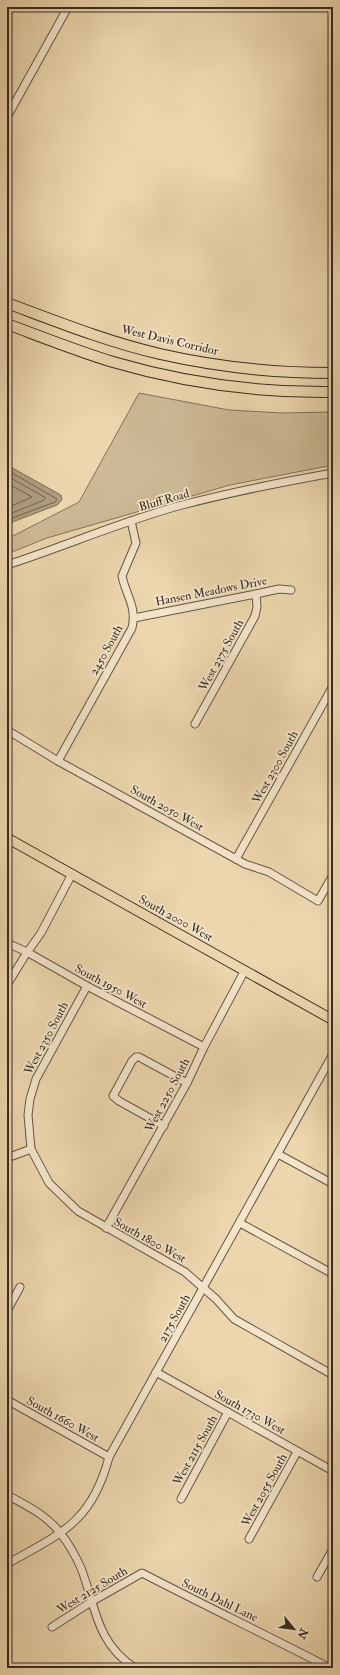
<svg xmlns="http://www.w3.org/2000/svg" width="340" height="1675" viewBox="0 0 340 1675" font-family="'IM FELL Double Pica',serif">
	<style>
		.green { fill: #cdb996; stroke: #82725c }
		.water { fill: #ae9c7e; stroke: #7e6f5a }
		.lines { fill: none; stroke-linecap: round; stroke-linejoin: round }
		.shore { stroke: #726450; stroke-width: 1 }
		.minor-casing { stroke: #645646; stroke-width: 9 }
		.major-casing { stroke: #372c23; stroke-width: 11 }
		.highway-casing { stroke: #372c23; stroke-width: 12 }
		.minor { stroke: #f3e4ca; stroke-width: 7 }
		.major { stroke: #ecd6ad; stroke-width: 9 }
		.highway { stroke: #ecd6ad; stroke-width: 10 }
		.labels { text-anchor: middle; stroke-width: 3.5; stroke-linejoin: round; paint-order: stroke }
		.street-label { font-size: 12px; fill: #372c23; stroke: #f3e4ca }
	</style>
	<rect width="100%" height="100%" fill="#ecd6ad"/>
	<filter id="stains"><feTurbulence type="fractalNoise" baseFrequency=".005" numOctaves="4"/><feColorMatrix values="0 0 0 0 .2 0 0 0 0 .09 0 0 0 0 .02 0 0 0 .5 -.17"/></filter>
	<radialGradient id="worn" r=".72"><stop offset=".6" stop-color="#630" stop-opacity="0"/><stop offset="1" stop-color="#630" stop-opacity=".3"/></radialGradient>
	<polygon class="green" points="139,393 229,410 282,413 333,412 333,465 230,485 47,538 7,554 7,539 79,502"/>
	<polygon class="water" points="7,465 61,495 62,500 57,505 7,524"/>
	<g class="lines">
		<g class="shore">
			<polyline points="7,470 57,499 55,502 7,520"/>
			<polyline points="7,476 46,498 44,500 7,515"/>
			<polyline points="7,483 32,497 7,508"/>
		</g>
		<g class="minor-casing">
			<g id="minor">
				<polyline points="7,117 68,7"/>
				<path d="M7,565C66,546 122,521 182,505C232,492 282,482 333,473"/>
				<polyline points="134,618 256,594 279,589 291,590"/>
				<polyline points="195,724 255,616 257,607 256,594"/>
				<polyline points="7,730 58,761 245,864 269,872 318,901 333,875"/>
				<path d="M58,761L132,628C137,606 126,596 122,576L136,543L131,521"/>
				<polyline points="236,859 333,686"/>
				<polyline points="7,943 27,952 87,986 204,1047"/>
				<polyline points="7,985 26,954 41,933 72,874"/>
				<polyline points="87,986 36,1079 30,1099 28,1115 31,1149 49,1183 78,1211 185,1272 216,1299 234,1319 333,1375"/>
				<polyline points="164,1126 119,1101 113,1096 132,1061 136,1057 139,1057 187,1083"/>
				<polyline points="278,1154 333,1184"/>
				<polyline points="7,1158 31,1149"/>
				<polyline points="240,1223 333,1274"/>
				<polyline points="106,1228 187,1083 204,1047 245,970"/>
				<polyline points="7,1311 20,1287"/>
				<polyline points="156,1372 333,1471"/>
				<polyline points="7,1400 109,1457"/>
				<path d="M7,1495C26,1505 48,1516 61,1534C69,1544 76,1557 81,1568C96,1607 96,1643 135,1668"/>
				<polyline points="181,1499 228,1412"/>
				<polyline points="249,1539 297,1452"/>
				<path d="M7,1564C62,1533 92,1522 109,1457L333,1054"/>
				<polyline points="317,1577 333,1549"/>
				<path d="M52,1627L91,1602L142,1573C204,1605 268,1636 330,1668"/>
			</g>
		</g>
		<g class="major-casing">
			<polyline id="major" points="7,838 333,1020"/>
		</g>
		<g class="highway-casing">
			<g id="highway">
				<path d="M7,303C58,322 108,342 160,354C217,367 275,373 333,373"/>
				<path d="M7,324C42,337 77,351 113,362C185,383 259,393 333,392"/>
			</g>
		</g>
		<use href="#minor" class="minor"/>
		<use href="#major" class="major"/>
		<use href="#highway" class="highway"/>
	</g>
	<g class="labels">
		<g class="street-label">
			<text transform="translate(170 340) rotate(13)" y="4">West Davis Corridor</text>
			<text transform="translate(164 500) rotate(-16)" y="4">Bluff Road</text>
			<text transform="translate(211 591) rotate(-11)" y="4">Hansen Meadows Drive</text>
			<text transform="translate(106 650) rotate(-61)" y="4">2450 South</text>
			<text transform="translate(221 655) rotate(-61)" y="4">West 2375 South</text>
			<text transform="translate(275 767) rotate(-61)" y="4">West 2300 South</text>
			<text transform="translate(167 808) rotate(29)" y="4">South 2050 West</text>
			<text transform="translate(176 918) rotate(29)" y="4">South 2000 West</text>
			<text transform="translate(111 986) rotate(28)" y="4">South 1950 West</text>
			<text transform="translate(46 1038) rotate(-62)" y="4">West 2350 South</text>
			<text transform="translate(167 1095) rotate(-62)" y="4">West 2250 South</text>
			<text transform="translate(150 1240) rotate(29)" y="4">South 1800 West</text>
			<text transform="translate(174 1318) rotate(-61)" y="4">2175 South</text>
			<text transform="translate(250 1412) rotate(29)" y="4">South 1730 West</text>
			<text transform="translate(63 1419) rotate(29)" y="4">South 1660 West</text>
			<text transform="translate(195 1450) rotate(-61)" y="4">West 2115 South</text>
			<text transform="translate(264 1490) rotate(-61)" y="4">West 2055 South</text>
			<text transform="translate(92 1590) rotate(-31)" y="4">West 2125 South</text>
			<text transform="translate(220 1600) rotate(26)" y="4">South Dahl Lane</text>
		</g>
	</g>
	<rect width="340" height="1675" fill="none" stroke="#ecd6ad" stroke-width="24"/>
	<rect x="8" y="8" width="324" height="1659" fill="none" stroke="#372c23" stroke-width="2"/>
	<rect x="12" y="12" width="316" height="1651" fill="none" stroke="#372c23"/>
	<g transform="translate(294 1629) rotate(119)" stroke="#f3e4ca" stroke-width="3" paint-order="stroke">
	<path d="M0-3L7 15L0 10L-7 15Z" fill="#372c23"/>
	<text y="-6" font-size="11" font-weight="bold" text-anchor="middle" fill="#372c23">N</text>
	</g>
	<rect width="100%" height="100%" filter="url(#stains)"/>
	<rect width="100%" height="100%" fill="url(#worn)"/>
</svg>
